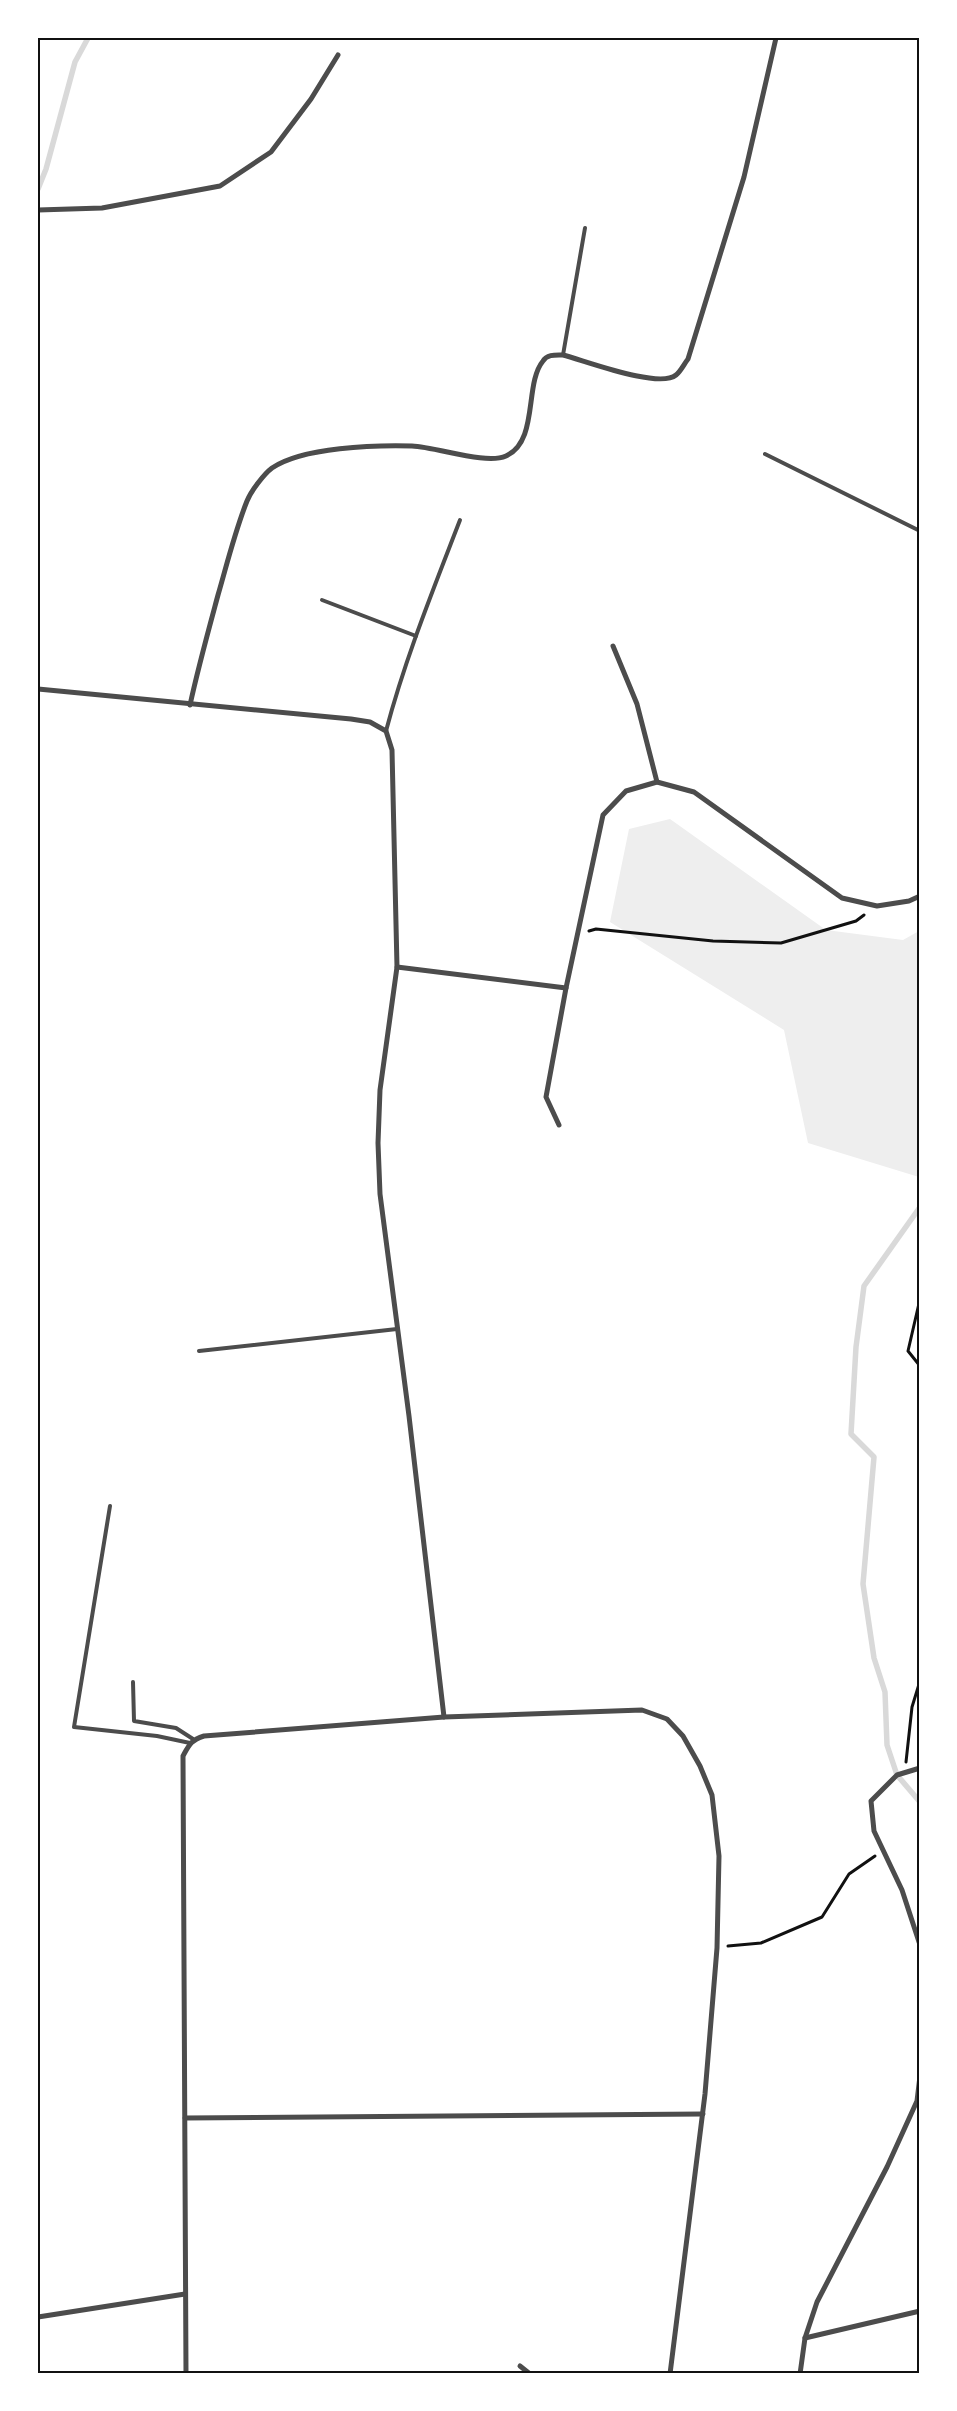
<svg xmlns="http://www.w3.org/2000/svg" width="957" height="2411" viewBox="0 0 957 2411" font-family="Figtree,sans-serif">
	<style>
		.green { fill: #eee }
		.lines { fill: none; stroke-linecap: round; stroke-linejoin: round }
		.stream { stroke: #d9d9d9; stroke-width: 5.5 }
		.path { stroke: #111; stroke-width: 3 }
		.service { stroke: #4c4c4c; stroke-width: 4 }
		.minor { stroke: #4c4c4c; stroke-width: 5 }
		.neatline { fill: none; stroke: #111; stroke-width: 2 }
	</style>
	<rect width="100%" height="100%" fill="#fff"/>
	<polygon class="green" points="670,819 826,930 903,940 919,931 919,1177 808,1143 784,1030 610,922 629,829"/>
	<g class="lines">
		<g class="stream">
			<polyline points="38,189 46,169 75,62 88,38"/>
			<polyline points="920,1207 864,1286 856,1347 851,1434 874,1457 863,1584 874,1658 885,1692 887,1745 897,1775 920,1802"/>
		</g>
		<g class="path">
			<polyline points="589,931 596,929 713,941 781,943 856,921 864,915"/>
			<polyline points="920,1299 908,1351 920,1366"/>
			<polyline points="906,1762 912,1707 920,1681"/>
			<polyline points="728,1946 761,1943 822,1917 849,1874 875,1856"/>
		</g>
		<g class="service">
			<polyline points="563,355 585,228"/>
			<polyline points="765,454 920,531"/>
			<polyline points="322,600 416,636"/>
			<path d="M386,731C405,659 433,590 460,520"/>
			<polyline points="199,1351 397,1329"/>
			<polyline points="110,1506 74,1727 157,1736 190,1743"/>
			<polyline points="133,1682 134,1721 176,1728 193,1739"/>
		</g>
		<g class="minor">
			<polyline points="38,210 102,208 220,186 271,152 311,99 338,55"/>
			<polyline points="613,646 637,704 657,782"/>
			<polyline points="38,689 351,719 370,722 386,731 392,750 397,967 380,1090 378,1143 380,1194 409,1416 444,1717"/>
			<path d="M190,705C198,668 208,632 218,595C227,564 235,531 247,501C251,491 264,474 272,468C303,447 375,445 412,446C437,447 486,465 506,456C539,441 524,384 543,361C547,354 556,355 563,355C586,361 659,389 676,375C681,371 684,364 688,359L744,177L776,38"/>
			<polyline points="397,967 566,988 603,815 626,791 657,782 694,792 842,898 877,906 909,901 920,896"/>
			<polyline points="559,1125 546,1097 566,988"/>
			<polyline points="920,1768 897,1775 871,1801 874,1831 902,1890 920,1945"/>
			<polyline points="185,2118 703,2114"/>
			<polyline points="38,2317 185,2294"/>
			<polyline points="805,2338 920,2311"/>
			<polyline points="520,2366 530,2374"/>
			<path d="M186,2374L183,1756C189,1745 191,1740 204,1736L444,1717L642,1710L667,1719L683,1736L700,1766L712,1795L719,1856L717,1948L705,2094L670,2374"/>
			<polyline points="800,2374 805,2338 817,2302 887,2167 917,2101 920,2076"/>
		</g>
	</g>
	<rect width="957" height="2411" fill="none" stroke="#ffffff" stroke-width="78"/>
	<rect x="39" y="39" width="879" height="2333" class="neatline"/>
</svg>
